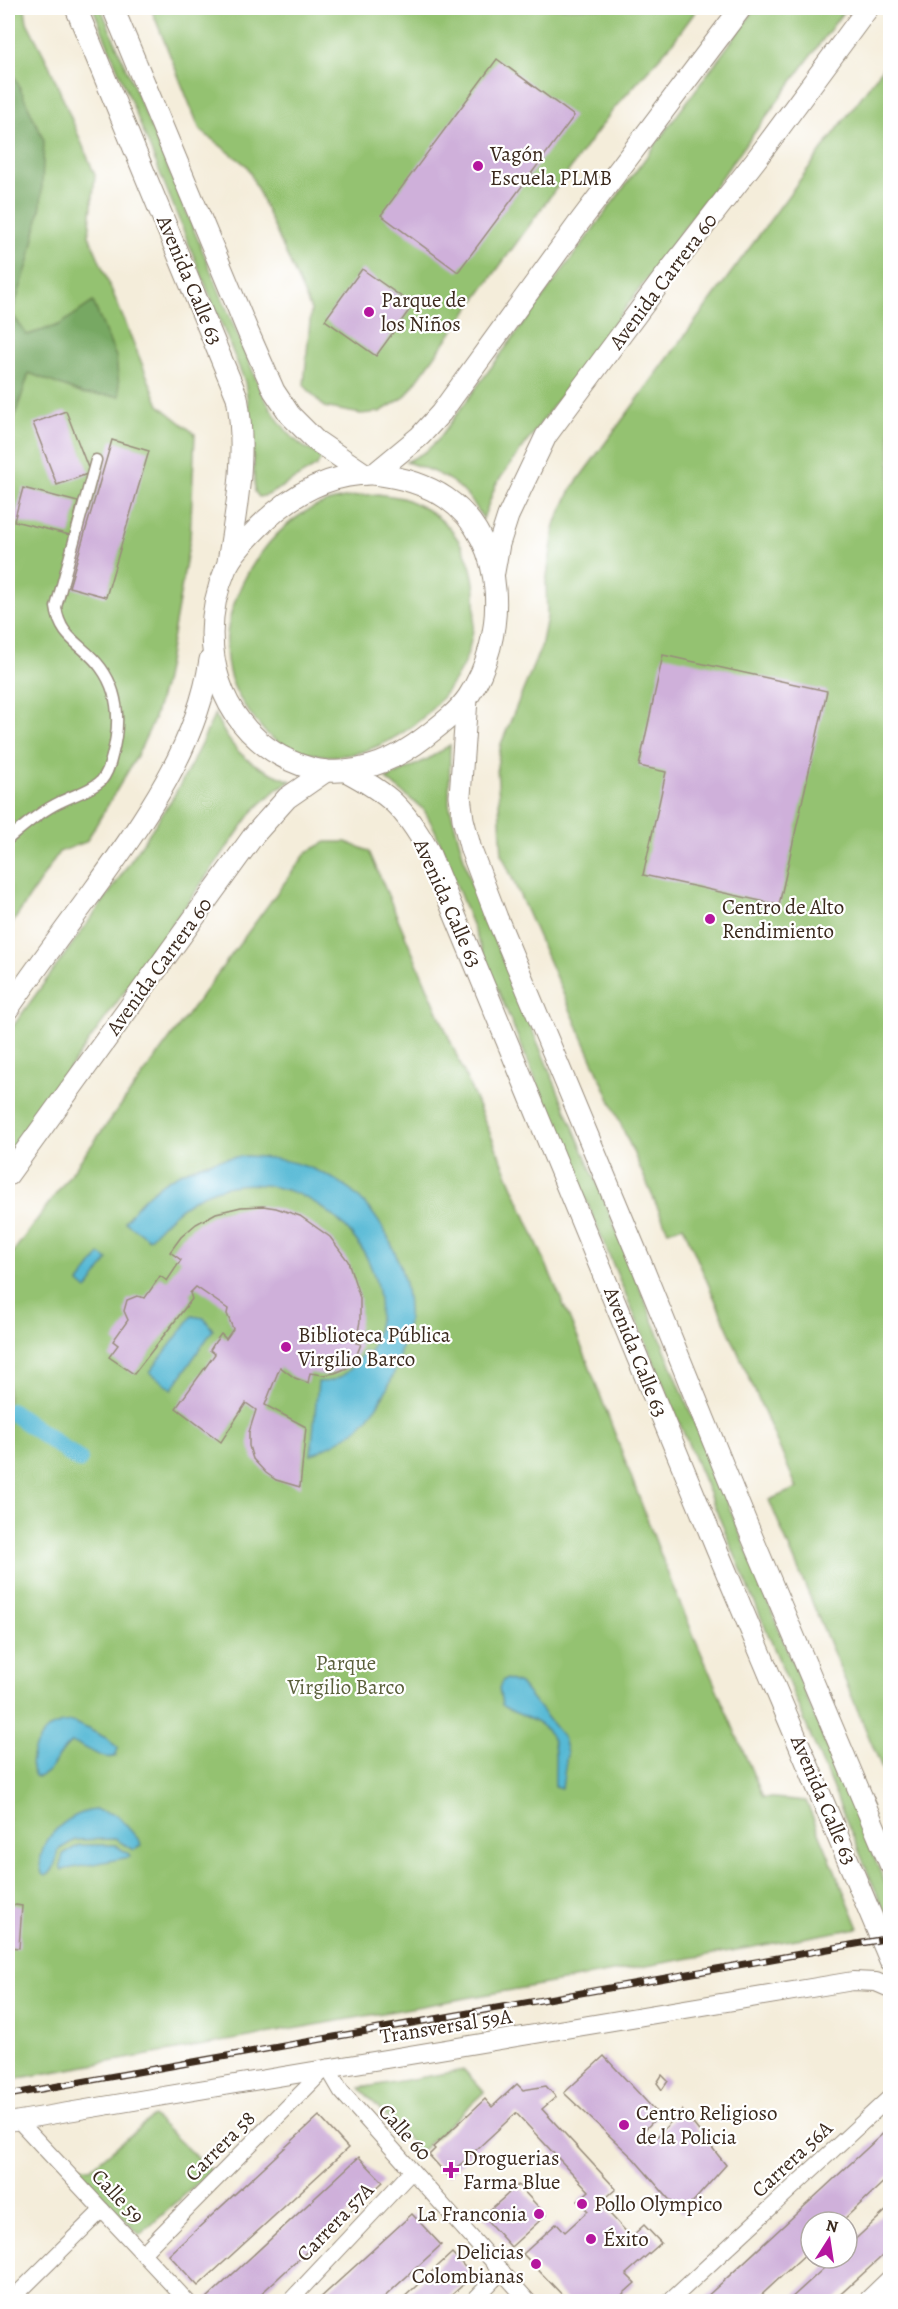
<svg xmlns="http://www.w3.org/2000/svg" width="898" height="2309" viewBox="0 0 898 2309" font-family="Alegreya,serif">
	<style>
		.green { fill: #94c271; stroke: #687648; stroke-width: 1.5 }
		.forest { fill: #77a863; stroke: #596940; stroke-width: 1.5 }
		.water { fill: #57b9d5; stroke: #49727a; stroke-width: 1.5 }
		.lines { fill: none; stroke-linecap: round; stroke-linejoin: round }
		.canal { stroke: #57b9d5; stroke-width: 18 }
		.building { fill: #cfb0da }
		.pedestrian-casing { stroke: #988c7c; stroke-width: 13 }
		.minor-casing { stroke: #988c7c; stroke-width: 17 }
		.tertiary-casing { stroke: #988c7c; stroke-width: 20 }
		.secondary-casing { stroke: #988c7c; stroke-width: 23 }
		.pedestrian { stroke: #fff; stroke-width: 10 }
		.minor { stroke: #fff; stroke-width: 15 }
		.tertiary { stroke: #fff; stroke-width: 18 }
		.secondary { stroke: #fff; stroke-width: 21 }
		.rail-casing { stroke: #3b2a1e; stroke-width: 7 }
		.rail { stroke: #fff; stroke-width: 4.5; stroke-dasharray: 14; stroke-linecap: butt }
		.poi-dot { fill: #b5179e; stroke: #fff; stroke-width: 2 }
		.labels { text-anchor: middle; stroke-width: 4.5; stroke-linejoin: round; paint-order: stroke }
		.poi-label { font-size: 21px; fill: #3b2a1e; stroke: #fff; text-anchor: start }
		.street-label { font-size: 21px; fill: #3b2a1e; stroke: #fff }
		.park-label { font-size: 21px; fill: #5a5f3b; stroke: #fff }
	</style>
	<rect width="100%" height="100%" fill="#fff"/>
	<filter id="ink" filterUnits="userSpaceOnUse"><feTurbulence type="fractalNoise" baseFrequency=".0167" numOctaves="2"/><feDisplacementMap in="SourceGraphic" scale="12" xChannelSelector="R" yChannelSelector="G"/><feConvolveMatrix kernelMatrix="1 2 1 2 8 2 1 2 1" color-interpolation-filters="sRGB"/></filter>
	<filter id="wash" filterUnits="userSpaceOnUse"><feTurbulence type="fractalNoise" baseFrequency=".008" numOctaves="4" result="noise"/><feDisplacementMap in="SourceGraphic" scale="24" xChannelSelector="R" yChannelSelector="G"/><feGaussianBlur stdDeviation="1.35" result="paint"/><feColorMatrix in="noise" values="0 0 0 0 0 0 0 0 0 0 0 0 0 0 0 0 0 1.4 0 .05"/><feComposite in="paint" operator="in"/></filter>
	<g filter="url(#wash)">
		<rect width="100%" height="100%" fill="#f4edda"/>
		<g class="green">
			<polygon points="8,8 25,8 27,22 49,65 95,175 89,235 159,405 195,434 190,539 165,679 153,722 137,756 86,842 59,852 8,930"/>
			<path d="M93,8H101L262,393C272,412 283,430 300,444C307,450 315,451 321,458L317,466L268,495L259,497L255,492L251,423L245,382Z"/>
			<polygon points="151,8 698,8 673,42 612,111 405,397 380,412 361,414 324,407 304,385 311,310 247,166 200,130"/>
			<path d="M756,8H846L496,484L483,519C464,483 444,474 406,462L425,452L437,441Z"/>
			<polygon points="890,58 890,1787 769,1500 797,1488 683,1226 668,1231 502,855 497,766 501,744 541,647 547,617 546,583 555,524 572,488"/>
			<path d="M379,494C387,496 397,496 405,499C459,519 481,566 474,622C472,638 469,655 461,669C445,699 421,723 392,739C368,752 341,760 314,754C298,750 276,744 265,732C251,715 238,700 231,679C212,619 254,543 305,512C327,499 354,495 379,494Z"/>
			<path d="M215,714C232,754 251,766 291,781L278,788L253,811L8,1155V1033L110,892L172,799L192,763Z"/>
			<polygon points="450,745 449,804 471,884 608,1210 820,1730 890,1895 890,1925 490,971 435,830 424,810 386,779 428,759"/>
			<polygon points="326,842 346,842 369,851 585,1355 673,1587 763,1797 806,1801 859,1928 8,2080 8,1259 307,852"/>
			<polygon points="464,2070 484,2092 420,2152 360,2088"/>
			<polygon points="153,2116 211,2171 140,2235 72,2165 91,2168"/>
		</g>
		<polygon class="forest" points="8,62 44,141 41,205 29,261 12,314 27,335 59,325 93,302 116,357 120,396 83,394 29,373 8,438"/>
		<g class="water">
			<path d="M247,1156C316,1159 370,1188 396,1255C404,1275 409,1296 408,1317C408,1327 404,1339 401,1348C395,1379 377,1415 351,1433C339,1442 324,1448 311,1455L318,1382C339,1383 354,1369 364,1351L370,1353C413,1256 300,1152 205,1194C182,1204 165,1221 149,1239L125,1222C152,1180 198,1159 247,1156Z"/>
			<polygon points="100,1254 108,1260 87,1290 79,1283"/>
			<polygon points="192,1316 204,1318 213,1330 172,1389 150,1372"/>
			<path d="M506,1679L520,1684L563,1737L567,1754L562,1788L555,1786C553,1758 564,1735 532,1720C522,1715 511,1712 502,1705L499,1688L503,1680Z"/>
			<path d="M74,1722L106,1738L118,1748L116,1756C102,1763 86,1744 71,1743C57,1752 56,1771 38,1777L35,1776C25,1761 37,1738 50,1728C56,1724 67,1722 74,1722Z"/>
			<path d="M95,1810L117,1815L140,1841L141,1846L134,1850L115,1839L75,1840L58,1850C55,1860 56,1872 45,1876L42,1874C33,1843 66,1813 95,1810Z"/>
			<polygon points="79,1845 115,1845 129,1854 130,1857 62,1870 60,1866 63,1854"/>
		</g>
		<g class="lines">
			<polyline class="canal" points="12,1412 79,1460"/>
		</g>
		<g id="blocks">
			<g class="building">
				<polygon points="497,59 574,116 458,272 381,215"/>
				<polygon points="362,269 413,305 376,356 325,320"/>
				<polygon points="66,411 90,473 57,485 33,423"/>
				<polygon points="112,440 149,451 106,597 69,587"/>
				<polygon points="23,488 78,502 70,535 14,521"/>
				<polygon points="663,655 827,691 779,905 643,875 666,772 639,766"/>
				<polygon points="263,1206 276,1208 300,1216 330,1237 348,1261 360,1298 360,1321 356,1343 361,1344 355,1359 347,1368 335,1373 323,1375 310,1373 308,1383 295,1378 280,1367 265,1405 306,1427 300,1487 276,1480 266,1473 253,1459 249,1446 249,1432 256,1410 246,1403 221,1442 176,1408 215,1354 210,1350 215,1342 221,1334 226,1339 233,1329 227,1314 228,1309 196,1287 190,1293 192,1299 134,1374 109,1357 118,1345 113,1341 128,1320 124,1311 127,1300 137,1296 145,1298 160,1276 167,1281 181,1260 170,1252 181,1237 196,1224 216,1213 241,1207"/>
				<polygon points="8,1904 22,1906 19,1948 8,1947"/>
				<polygon points="604,2056 659,2115 640,2135 651,2143 682,2110 726,2165 682,2214 633,2158 564,2093"/>
				<polygon points="662,2075 668,2081 662,2090 657,2083"/>
				<polygon points="517,2084 523,2090 546,2086 556,2097 542,2109 616,2189 600,2203 631,2237 644,2225 661,2243 626,2274 635,2283 615,2301 568,2301 523,2254 557,2223 565,2232 588,2211 578,2201 589,2191 516,2113 448,2176 429,2155 435,2149 433,2147 485,2099 492,2107"/>
				<polygon points="319,2116 348,2148 198,2286 169,2255"/>
				<polygon points="890,2127 890,2176 841,2222 811,2222 811,2249 755,2301 702,2301"/>
				<polygon points="359,2157 383,2182 253,2301 210,2301 207,2298"/>
				<polygon points="518,2185 546,2215 511,2247 483,2216"/>
				<polygon points="890,2207 890,2248 878,2260 833,2301 788,2301 835,2258 847,2258 847,2247"/>
				<polygon points="412,2214 441,2245 380,2301 317,2301"/>
				<polygon points="452,2253 473,2276 445,2301 400,2301"/>
			</g>
		</g>
	</g>
	<g filter="url(#ink)">
		<use href="#blocks" fill-opacity="0" stroke="#988c7c" stroke-width="1.5"/>
		<g class="lines">
			<g class="pedestrian-casing">
				<path id="pedestrian" d="M8,839C24,826 41,811 60,802C73,795 90,791 101,781C107,774 110,765 112,756C120,726 120,694 101,668C84,644 60,640 56,607L96,460"/>
			</g>
			<g class="minor-casing">
				<g id="minor">
					<polyline points="18,2120 188,2302"/>
					<polyline points="143,2253 327,2067 341,2091 529,2302"/>
					<polyline points="9,2302 102,2210"/>
					<polyline points="289,2302 412,2171"/>
					<polyline points="472,2302 502,2271"/>
					<polyline points="669,2302 890,2097"/>
					<polyline points="864,2302 890,2277"/>
				</g>
			</g>
			<g class="tertiary-casing">
				<polyline id="tertiary" points="8,2122 853,1981 876,1982 890,1988"/>
			</g>
			<g class="secondary-casing">
				<g id="secondary">
					<path d="M76,8L237,397C247,452 237,507 228,562"/>
					<polyline points="113,8 248,332 274,391 290,415 315,440 365,474"/>
					<path d="M374,474C400,477 424,483 446,498C509,541 507,639 468,697C457,713 440,725 425,737C397,759 364,773 328,771C303,769 276,756 258,740C209,697 201,626 226,568C232,556 242,544 251,535C283,500 324,473 374,474Z"/>
					<polyline points="374,474 420,436 441,413 578,224 741,8"/>
					<polyline points="494,572 499,544 508,516 546,436 659,284 758,157 868,8"/>
					<polyline points="467,699 460,796 463,819 471,850 497,918 638,1256 752,1537 890,1864"/>
					<path d="M346,771C389,794 404,807 428,850L717,1550L890,1960"/>
					<path d="M8,1009C35,970 63,932 91,894C142,823 197,748 210,660"/>
					<polyline points="8,1175 254,835 287,798 326,771"/>
				</g>
			</g>
			<use href="#pedestrian" class="pedestrian"/>
			<use href="#minor" class="minor"/>
			<use href="#tertiary" class="tertiary"/>
			<use href="#secondary" class="secondary"/>
			<g class="rail-casing">
				<polyline id="rail" points="8,2095 890,1938"/>
			</g>
			<use href="#rail" class="rail"/>
		</g>
	</g>
	<g class="poi-dot">
		<circle cx="478" cy="166" r="6"/>
		<circle cx="369" cy="312" r="6"/>
		<circle cx="710" cy="919" r="6"/>
		<circle cx="286" cy="1347" r="6"/>
		<circle cx="624" cy="2125" r="6"/>
		<path d="M448 2161h6v6h6v6h-6v6h-6v-6h-6v-6h6z"/>
		<circle cx="582" cy="2204" r="6"/>
		<circle cx="539" cy="2214" r="6"/>
		<circle cx="591" cy="2239" r="6"/>
		<circle cx="536" cy="2264" r="6"/>
	</g>
	<g class="labels">
		<g class="poi-label">
			<text x="490" y="161">Vagón<tspan x="490" dy="24">Escuela PLMB</tspan></text>
			<text x="381" y="307">Parque de<tspan x="381" dy="24">los Niños</tspan></text>
			<text x="722" y="914">Centro de Alto<tspan x="722" dy="24">Rendimiento</tspan></text>
			<text x="298" y="1342">Biblioteca Pública<tspan x="298" dy="24">Virgilio Barco</tspan></text>
			<text x="636" y="2120">Centro Religioso<tspan x="636" dy="24">de la Policia</tspan></text>
			<text x="463" y="2165">Droguerias<tspan x="463" dy="24">Farma Blue</tspan></text>
			<text x="594" y="2211">Pollo Olympico</text>
			<text x="527" y="2221" text-anchor="end">La Franconia</text>
			<text x="603" y="2246">Éxito</text>
			<text x="524" y="2259" text-anchor="end">Delicias<tspan x="524" dy="24">Colombianas</tspan></text>
		</g>
		<g class="street-label">
			<text transform="translate(190 280) rotate(67)" y="7">Avenida Calle 63</text>
			<text transform="translate(663 281) rotate(-53)" y="7">Avenida Carrera 60</text>
			<text transform="translate(448 903) rotate(66)" y="7">Avenida Calle 63</text>
			<text transform="translate(159 966) rotate(-54)" y="7">Avenida Carrera 60</text>
			<text transform="translate(636 1352) rotate(68)" y="7">Avenida Calle 63</text>
			<text transform="translate(824 1800) rotate(67)" y="7">Avenida Calle 63</text>
			<text transform="translate(446 2026) rotate(-9)" y="7">Transversal 59A</text>
			<text transform="translate(405 2132) rotate(48)" y="7">Calle 60</text>
			<text transform="translate(220 2146) rotate(-45)" y="7">Carrera 58</text>
			<text transform="translate(792 2159) rotate(-43)" y="7">Carrera 56A</text>
			<text transform="translate(118 2196) rotate(47)" y="7">Calle 59</text>
			<text transform="translate(335 2222) rotate(-46)" y="7">Carrera 57A</text>
		</g>
		<g class="park-label">
			<text x="346" y="1670">Parque<tspan x="346" dy="24">Virgilio Barco</tspan></text>
		</g>
	</g>
	<rect width="898" height="2309" fill="none" stroke="#fff" stroke-width="30"/>
	<g transform="translate(829 2240) rotate(12)"><circle r="28" fill="#ffffff" stroke="#b1aaa5" stroke-width="1.5"/>
	<path d="M0-4.5L10 22L0 15L-10 22Z" fill="#b5179e"/>
	<text y="-9" font-size="16" font-weight="bold" text-anchor="middle" fill="#3b2a1e">N</text>
	</g>
</svg>
